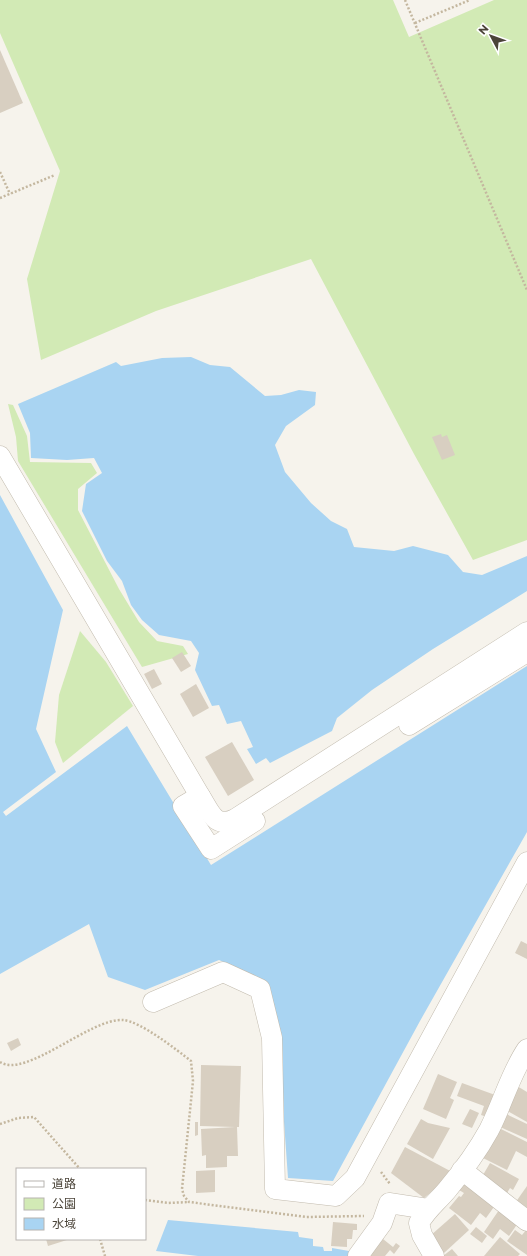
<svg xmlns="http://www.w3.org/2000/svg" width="527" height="1256" viewBox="0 0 527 1256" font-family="Montserrat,'Noto Sans JP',sans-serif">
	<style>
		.green { fill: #d2eab5 }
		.water { fill: #a9d4f2 }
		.building { fill: #d8cfc1 }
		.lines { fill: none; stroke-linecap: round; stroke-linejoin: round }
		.minor-casing { stroke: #c2bbae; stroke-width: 21 }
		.path { stroke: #c4b79f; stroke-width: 2.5; stroke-dasharray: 2 2; stroke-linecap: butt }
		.minor { stroke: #fff; stroke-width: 20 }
	</style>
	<rect width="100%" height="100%" fill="#f6f3ec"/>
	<g class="green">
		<polygon points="0,0 393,0 409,37 494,0 527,0 527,540 473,560 414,454 311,259 156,311 41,360 27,279 60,171 0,33"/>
		<polygon points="8,404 13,405 27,436 30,462 91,463 97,473 78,489 78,510 119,589 139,622 157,641 183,646 188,654 142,667 18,461 16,437"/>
		<polygon points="80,631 106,662 133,706 63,763 55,742 59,695"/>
	</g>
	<g class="water">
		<polygon points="191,357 210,365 230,367 265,396 281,395 299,390 316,392 315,405 286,426 275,445 285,472 311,503 331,521 347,529 354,547 394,551 413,546 448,555 463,572 482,575 527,556 527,591 433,649 372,690 337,718 332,731 270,763 266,758 256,764 247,749 253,747 241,721 227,724 219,705 212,706 195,670 199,653 191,641 159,635 142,620 131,605 122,581 107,561 82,511 86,484 102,473 94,458 67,460 31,458 30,433 18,404 116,362 121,366 162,358"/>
		<polygon points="0,495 63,610 36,729 56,772 3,812 6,816 127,726 211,865 527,666 527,832 420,1021 333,1181 288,1178 278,1037 263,980 219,960 145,990 108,977 89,924 0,974"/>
		<polygon points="168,1220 298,1232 299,1237 313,1239 313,1246 323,1247 324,1251 332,1251 332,1248 349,1251 354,1249 351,1256 198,1256 156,1251"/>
	</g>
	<g class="building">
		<polygon points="0,50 23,103 0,113"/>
		<polygon points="441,434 442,437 447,435 455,455 442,460 432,437"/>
		<polygon points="182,652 191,666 181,672 172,658"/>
		<polygon points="154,669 162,684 152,689 144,674"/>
		<polygon points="196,684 209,708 193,717 180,694"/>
		<polygon points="232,742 254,780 228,796 205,757"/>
		<polygon points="521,941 527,944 527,959 515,953"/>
		<polygon points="18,1038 21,1045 11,1051 7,1043"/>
		<polygon points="201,1065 241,1066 239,1127 237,1127 238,1156 227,1156 227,1167 206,1168 206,1155 202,1156 201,1129 235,1127 200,1126"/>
		<polygon points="438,1074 457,1082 450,1098 454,1100 446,1119 423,1109"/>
		<polygon points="462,1083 498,1096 490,1118 481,1115 484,1106 457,1096"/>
		<polygon points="517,1086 527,1092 527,1122 504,1109"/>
		<polygon points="470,1109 479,1113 472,1128 462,1124"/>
		<polygon points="504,1113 527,1124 527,1139 498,1126"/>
		<polygon points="421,1119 428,1123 450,1128 433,1159 407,1144"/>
		<polygon points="195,1122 198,1122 198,1135 195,1136"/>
		<polygon points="497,1127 527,1142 527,1157 516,1151 507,1170 481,1157"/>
		<polygon points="405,1147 454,1173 424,1198 391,1173"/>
		<polygon points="490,1163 519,1179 513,1190 510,1188 507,1193 483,1175"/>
		<polygon points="215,1170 215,1192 196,1193 196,1171"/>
		<polygon points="466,1180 496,1204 486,1218 480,1213 471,1225 449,1208 459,1196 461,1197 464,1193 459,1190"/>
		<polygon points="527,1186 527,1215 513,1206"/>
		<polygon points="499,1210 518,1223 509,1236 500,1229 493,1239 484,1232"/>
		<polygon points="455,1214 469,1230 444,1253 430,1236"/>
		<polygon points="333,1222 357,1224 357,1230 353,1230 352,1239 347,1239 347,1247 331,1246"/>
		<polygon points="476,1227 487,1236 482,1243 470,1234"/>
		<polygon points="527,1229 527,1255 507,1241 515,1230 522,1235"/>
		<polygon points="500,1237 520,1254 518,1256 484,1256"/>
		<polygon points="46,1239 70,1239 48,1246"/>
		<polygon points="383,1239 393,1247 396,1243 400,1246 394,1254 390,1250 385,1256 370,1256"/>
		<polygon points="452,1249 458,1256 443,1256"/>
	</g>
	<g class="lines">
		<g class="minor-casing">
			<g id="minor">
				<path d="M0,456L200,796C210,811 214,829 235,819L527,632"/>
				<polyline points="409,725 527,652"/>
				<polyline points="200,796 183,806 211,849 255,821"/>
				<polyline points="153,1002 223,972 260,989 272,1038 275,1189 336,1196 355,1178 527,862"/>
				<polyline points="462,1170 527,1221"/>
				<polyline points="358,1256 382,1223 389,1203 428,1209"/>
				<path d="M434,1256L422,1235L419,1223C428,1208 436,1203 447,1190C462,1172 478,1150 489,1130C503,1103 510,1074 527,1049"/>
			</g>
		</g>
		<g class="path">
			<polyline points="405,0 527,290"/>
			<polyline points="415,23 470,0"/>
			<polyline points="0,172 10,194"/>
			<polyline points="0,198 55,175"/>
			<path d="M0,1062C26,1079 90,1018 123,1020C140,1021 177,1050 191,1061L193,1081L182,1189L184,1196L189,1202L306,1217L364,1216"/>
			<polyline points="0,1124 18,1118 34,1117 80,1169"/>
			<polyline points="381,1172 390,1184"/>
			<polyline points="145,1200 168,1203 189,1202"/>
			<polyline points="100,1239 105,1256"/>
		</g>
		<use href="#minor" class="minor"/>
	</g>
	<rect x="16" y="1168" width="130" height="72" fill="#ffffff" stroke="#b7b4b0"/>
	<rect x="24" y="1181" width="20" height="6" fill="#ffffff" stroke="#b7b4b0"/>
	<text x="52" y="1188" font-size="12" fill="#4b4439">道路</text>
	<rect x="24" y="1198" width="20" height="12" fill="#d2eab5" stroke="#b7b4b0"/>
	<text x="52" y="1208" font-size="12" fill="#4b4439">公園</text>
	<rect x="24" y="1218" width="20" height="12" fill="#a9d4f2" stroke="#b7b4b0"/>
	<text x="52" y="1228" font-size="12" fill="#4b4439">水域</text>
	<g transform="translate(491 36) rotate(311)" stroke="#ffffff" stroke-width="3" paint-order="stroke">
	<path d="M0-3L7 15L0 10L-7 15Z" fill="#4b4439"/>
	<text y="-6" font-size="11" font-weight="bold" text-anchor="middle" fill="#4b4439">N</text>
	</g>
</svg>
